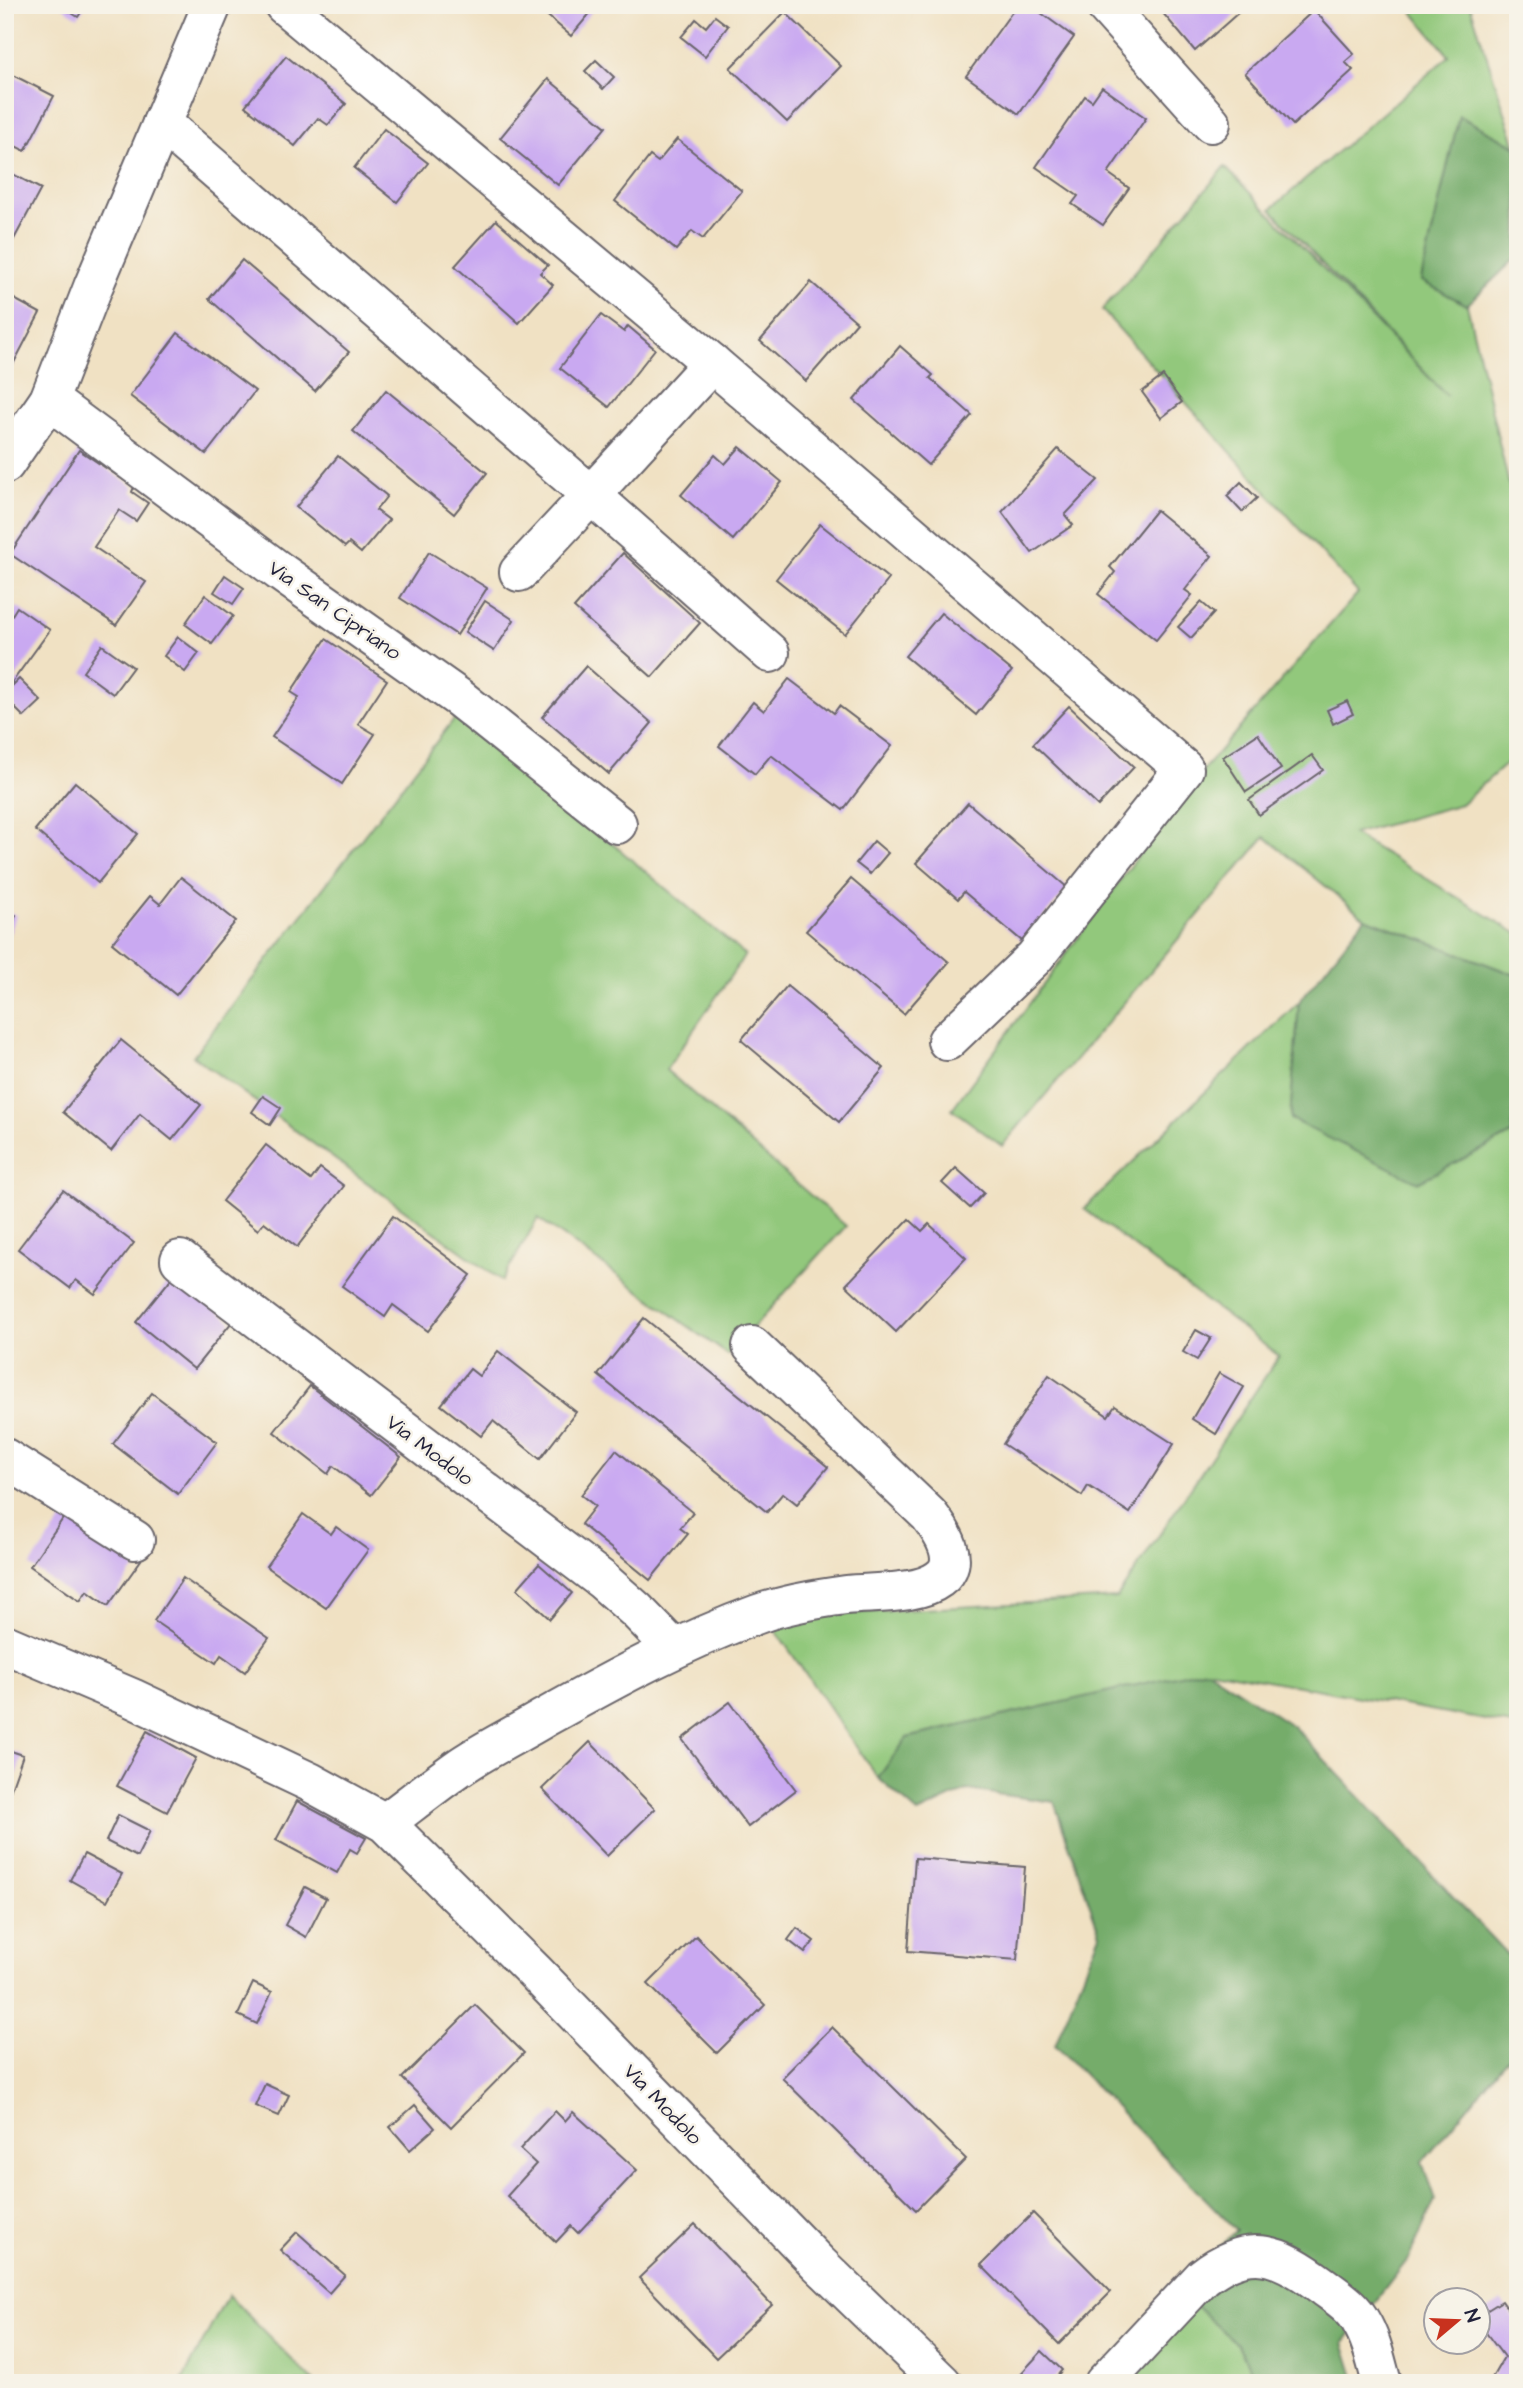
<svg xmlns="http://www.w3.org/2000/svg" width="1523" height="2388" viewBox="0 0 1523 2388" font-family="'Architects Daughter',sans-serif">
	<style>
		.green { fill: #92c87b; stroke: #5a755b; stroke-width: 2 }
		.forest { fill: #75ac6b; stroke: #4c6753; stroke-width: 2 }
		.building { fill: #c9a9f1 }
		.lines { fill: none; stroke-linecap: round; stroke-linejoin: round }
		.minor-casing { stroke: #6a656b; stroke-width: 42 }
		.major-casing { stroke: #6a656b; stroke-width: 42 }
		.minor { stroke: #fff; stroke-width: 38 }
		.major { stroke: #fff; stroke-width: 38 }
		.labels { text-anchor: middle; stroke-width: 5; stroke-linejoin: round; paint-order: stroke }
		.street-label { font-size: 21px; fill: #22223b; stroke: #f7f3e8 }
	</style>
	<rect width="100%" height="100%" fill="#f7f3e8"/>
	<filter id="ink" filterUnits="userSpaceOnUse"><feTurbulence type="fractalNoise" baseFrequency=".0143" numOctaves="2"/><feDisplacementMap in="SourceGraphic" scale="14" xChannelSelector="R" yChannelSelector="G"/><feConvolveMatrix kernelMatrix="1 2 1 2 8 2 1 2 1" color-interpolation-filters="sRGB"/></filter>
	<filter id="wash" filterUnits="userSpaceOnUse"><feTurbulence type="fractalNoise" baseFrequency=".00686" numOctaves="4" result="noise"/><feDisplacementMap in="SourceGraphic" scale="28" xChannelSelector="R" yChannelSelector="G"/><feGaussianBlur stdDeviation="1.57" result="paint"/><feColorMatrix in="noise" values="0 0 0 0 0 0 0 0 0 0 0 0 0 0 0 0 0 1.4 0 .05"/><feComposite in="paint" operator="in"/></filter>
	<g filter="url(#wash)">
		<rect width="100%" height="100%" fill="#f0e1c3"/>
		<g class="green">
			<polygon points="1407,5 1470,5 1516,146 1459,116 1421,280 1467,305 1518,523 1518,743 1509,761 1461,804 1353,834 1518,934 1518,976 1365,918 1265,837 1002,1146 952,1109 1194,780 1358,593 1102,310 1225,167 1447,396 1271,209 1449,56"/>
			<polygon points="458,714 745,955 666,1070 846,1226 728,1355 538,1218 502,1281 193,1056"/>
			<polygon points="1299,1002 1290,1119 1511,1134 1518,1044 1518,1726 1206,1669 907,1738 878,1778 767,1618 1117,1598 1279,1356 1084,1209"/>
			<polygon points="1178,2290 1237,2344 1258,2383 1094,2383"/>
			<polygon points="228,2295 315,2383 181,2383"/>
		</g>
		<g class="forest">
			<polygon points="1459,116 1516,146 1518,153 1518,256 1467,305 1421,281"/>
			<polygon points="1365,918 1518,976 1518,1044 1512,1134 1418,1182 1290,1119 1299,1002"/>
			<polygon points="1206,1669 1294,1727 1518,1966 1518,2046 1422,2162 1435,2200 1409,2258 1344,2342 1357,2383 1258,2383 1237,2344 1178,2290 1236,2230 1055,2045 1100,1934 1054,1802 967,1790 918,1813 878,1778 907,1738"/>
		</g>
		<g id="blocks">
			<g class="building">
				<polygon points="59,5 86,5 78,17"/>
				<polygon points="535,5 597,5 571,36"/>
				<polygon points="1017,5 1030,5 1074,37 1019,114 966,76"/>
				<polygon points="1156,5 1247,5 1195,51"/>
				<polygon points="1314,10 1354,54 1345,62 1353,70 1293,125 1245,73"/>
				<polygon points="785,12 841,66 787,122 730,68"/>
				<polygon points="715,16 728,26 705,56 681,37 696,19 706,27"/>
				<polygon points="286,56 346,104 328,125 318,118 295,146 245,106"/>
				<polygon points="596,60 614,77 603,89 585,71"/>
				<polygon points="5,71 54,96 25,151 5,141"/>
				<polygon points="548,79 606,127 558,185 500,138"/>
				<polygon points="1102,87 1146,118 1108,173 1129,188 1103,225 1072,204 1078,196 1036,167 1085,96 1092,101"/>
				<polygon points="384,129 428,163 397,202 354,168"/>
				<polygon points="677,139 742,191 703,239 692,231 676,250 615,201 650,156 658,162"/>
				<polygon points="5,170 41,189 13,241 5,236"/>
				<polygon points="496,220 548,265 540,273 553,285 519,323 455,266"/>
				<polygon points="242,260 349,352 315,391 209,299"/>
				<polygon points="811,282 857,322 806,381 760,341"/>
				<polygon points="5,294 40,313 8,374 5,372"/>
				<polygon points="601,315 624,332 628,326 655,349 609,407 560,368"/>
				<polygon points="178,333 255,391 206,454 130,396"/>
				<polygon points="900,346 933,375 930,378 972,415 928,465 854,400"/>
				<polygon points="1163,376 1182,402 1161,418 1142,392"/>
				<polygon points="386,390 487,473 454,514 353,431"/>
				<polygon points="740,447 782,482 733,540 681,495 715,455 725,464"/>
				<polygon points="1058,449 1098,480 1065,515 1073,525 1032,553 1002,512"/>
				<polygon points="79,450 134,487 132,492 148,503 136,521 119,510 94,547 146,582 116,625 10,554"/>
				<polygon points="338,456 387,496 376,510 389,520 361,553 349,543 345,547 296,507"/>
				<polygon points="1241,482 1257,498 1242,512 1227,496"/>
				<polygon points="1156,510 1212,556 1185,590 1192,595 1156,640 1098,594 1115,572 1110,567"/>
				<polygon points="820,524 889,579 845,634 776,579"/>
				<polygon points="429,552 487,588 457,635 400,598"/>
				<polygon points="623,553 700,623 652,677 574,608"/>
				<polygon points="225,575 244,588 233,604 214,592"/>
				<polygon points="205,595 233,616 212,644 185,624"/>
				<polygon points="485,601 514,620 494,651 465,632"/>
				<polygon points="1201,602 1214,613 1191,638 1178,627"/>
				<polygon points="17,607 50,630 10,685 5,681 5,609 12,615"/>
				<polygon points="941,613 1012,671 976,715 905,656"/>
				<polygon points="178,637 199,653 185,672 164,656"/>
				<polygon points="326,639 387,680 358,724 375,734 342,784 272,737 299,697 291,692"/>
				<polygon points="102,645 133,667 113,694 83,672"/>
				<polygon points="586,666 652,723 609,774 542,717"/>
				<polygon points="19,679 41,701 24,717 5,698 5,693"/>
				<polygon points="789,679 834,713 839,706 892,746 843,810 771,755 755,774 719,746 753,702 764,711"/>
				<polygon points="1347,701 1353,714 1333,724 1327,710"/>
				<polygon points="1069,706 1134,767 1098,806 1033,744"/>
				<polygon points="1258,734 1281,769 1246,792 1223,757"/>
				<polygon points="5,736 13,743 5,752"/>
				<polygon points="1312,755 1323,770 1259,815 1249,800"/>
				<polygon points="75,782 138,834 98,883 35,830"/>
				<polygon points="968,803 1068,888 1022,941 964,892 958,899 916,863"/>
				<polygon points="874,841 888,853 870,874 856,863"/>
				<polygon points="181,877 236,921 176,995 112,943 150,896 160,904"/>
				<polygon points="851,879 949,962 904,1014 806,931"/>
				<polygon points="5,911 16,915 6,947 5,947"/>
				<polygon points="787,986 884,1068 839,1122 741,1040"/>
				<polygon points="121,1040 201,1105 172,1140 140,1114 111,1151 63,1112"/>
				<polygon points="263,1096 281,1108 270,1125 252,1112"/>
				<polygon points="266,1145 311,1180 320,1168 344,1186 297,1247 264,1222 258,1230 222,1201"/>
				<polygon points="956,1168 984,1193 970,1208 942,1183"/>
				<polygon points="63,1190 134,1243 95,1294 76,1280 70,1288 18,1249"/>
				<polygon points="393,1216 471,1275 428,1331 393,1305 385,1317 342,1286"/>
				<polygon points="909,1219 922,1231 929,1224 966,1258 896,1332 846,1285"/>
				<polygon points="174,1275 232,1322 194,1369 136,1322"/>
				<polygon points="644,1318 828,1467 797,1504 783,1493 767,1512 598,1375"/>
				<polygon points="1196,1330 1211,1338 1197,1360 1183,1352"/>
				<polygon points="498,1351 576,1412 540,1459 493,1421 481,1436 441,1405 470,1369 479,1376"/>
				<polygon points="1219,1373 1244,1387 1216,1434 1192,1419"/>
				<polygon points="1049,1375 1108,1416 1115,1406 1174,1444 1130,1513 1088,1486 1082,1496 1003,1444"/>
				<polygon points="310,1386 401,1457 371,1495 333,1466 328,1474 274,1432"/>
				<polygon points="152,1393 217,1442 178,1494 113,1444"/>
				<polygon points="616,1450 693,1513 680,1528 688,1534 650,1580 581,1524 595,1506 581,1495"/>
				<polygon points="69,1510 141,1560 108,1606 87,1591 80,1601 30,1566"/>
				<polygon points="303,1514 331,1534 336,1527 368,1550 326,1608 266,1566"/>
				<polygon points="539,1564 572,1593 550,1619 517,1589"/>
				<polygon points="183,1578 269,1638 245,1672 221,1655 216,1663 154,1621"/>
				<polygon points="730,1702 796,1790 748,1827 682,1739"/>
				<polygon points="147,1731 196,1758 167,1812 117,1786"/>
				<polygon points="590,1742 655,1809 607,1856 542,1789"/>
				<polygon points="5,1749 23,1755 6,1803 5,1803"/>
				<polygon points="297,1801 366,1838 357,1853 350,1849 337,1873 276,1840"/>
				<polygon points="118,1815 150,1831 137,1857 106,1841"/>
				<polygon points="84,1854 122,1874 107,1901 70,1880"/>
				<polygon points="915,1858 1025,1867 1017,1960 908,1951"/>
				<polygon points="305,1887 326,1898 306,1937 285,1925"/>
				<polygon points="797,1928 814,1941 805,1953 788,1940"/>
				<polygon points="696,1936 765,2005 717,2053 648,1984"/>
				<polygon points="253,1983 272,1992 257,2024 238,2015"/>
				<polygon points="475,2005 524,2053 451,2127 402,2078"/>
				<polygon points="832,2027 966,2159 916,2210 782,2078"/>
				<polygon points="265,2084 289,2095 279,2116 255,2106"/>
				<polygon points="415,2105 435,2128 410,2150 390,2127"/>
				<polygon points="555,2111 565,2121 573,2112 637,2170 578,2233 571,2226 556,2242 507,2196 536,2164 520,2149"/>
				<polygon points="1033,2213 1111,2292 1059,2344 981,2265"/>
				<polygon points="695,2224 772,2305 716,2358 639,2278"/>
				<polygon points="297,2232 345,2275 329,2293 280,2250"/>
				<polygon points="1502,2301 1518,2324 1518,2340 1512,2343 1518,2346 1518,2383 1489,2383 1504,2357 1478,2322 1478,2316"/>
				<polygon points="1042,2351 1062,2370 1051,2383 1012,2383"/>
			</g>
		</g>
	</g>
	<g filter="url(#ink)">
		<use href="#blocks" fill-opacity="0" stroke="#6a656b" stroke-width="2"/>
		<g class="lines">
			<g class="minor-casing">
				<g id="minor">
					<polyline points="284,5 712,363 1184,769 1034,958 947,1041"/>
					<polyline points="1105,5 1211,123"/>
					<polyline points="162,123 591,495 712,363"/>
					<polyline points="49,400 279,571 459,698 617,824"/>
					<polyline points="519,572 591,495 770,653"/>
					<polyline points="180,1260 602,1580 636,1610 673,1648"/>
					<polyline points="5,1458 135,1540"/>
					<polyline points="5,1644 132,1698 310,1782 385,1823 535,1972 818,2263 942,2383"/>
					<path d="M385,1823C409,1805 433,1786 457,1769C484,1750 516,1735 544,1718C614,1679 683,1641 758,1614C786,1604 816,1599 846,1595C872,1592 918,1595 939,1579C963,1562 942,1532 929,1515L752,1346"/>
					<path d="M1104,2383L1203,2277C1250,2241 1279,2253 1323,2286C1336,2296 1353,2306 1361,2322C1372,2340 1376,2362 1382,2383"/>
				</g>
			</g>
			<g class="major-casing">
				<polyline id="major" points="5,464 49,400 93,287 212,5"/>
			</g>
			<use href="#minor" class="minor"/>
			<use href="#major" class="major"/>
		</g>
	</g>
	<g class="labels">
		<g class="street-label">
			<text transform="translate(335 610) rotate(35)" y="7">Via San Cipriano</text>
			<text transform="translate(430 1450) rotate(37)" y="7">Via Modolo</text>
			<text transform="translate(663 2104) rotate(46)" y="7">Via Modolo</text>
		</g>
	</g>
	<rect width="1523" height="2388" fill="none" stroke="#f7f3e8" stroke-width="28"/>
	<g transform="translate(1457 2321) rotate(71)"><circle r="33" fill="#f7f3e8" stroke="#a29fa3" stroke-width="2"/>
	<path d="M0-5L12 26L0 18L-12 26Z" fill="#c8321e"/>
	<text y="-10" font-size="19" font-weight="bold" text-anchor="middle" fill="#22223b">N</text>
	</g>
</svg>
